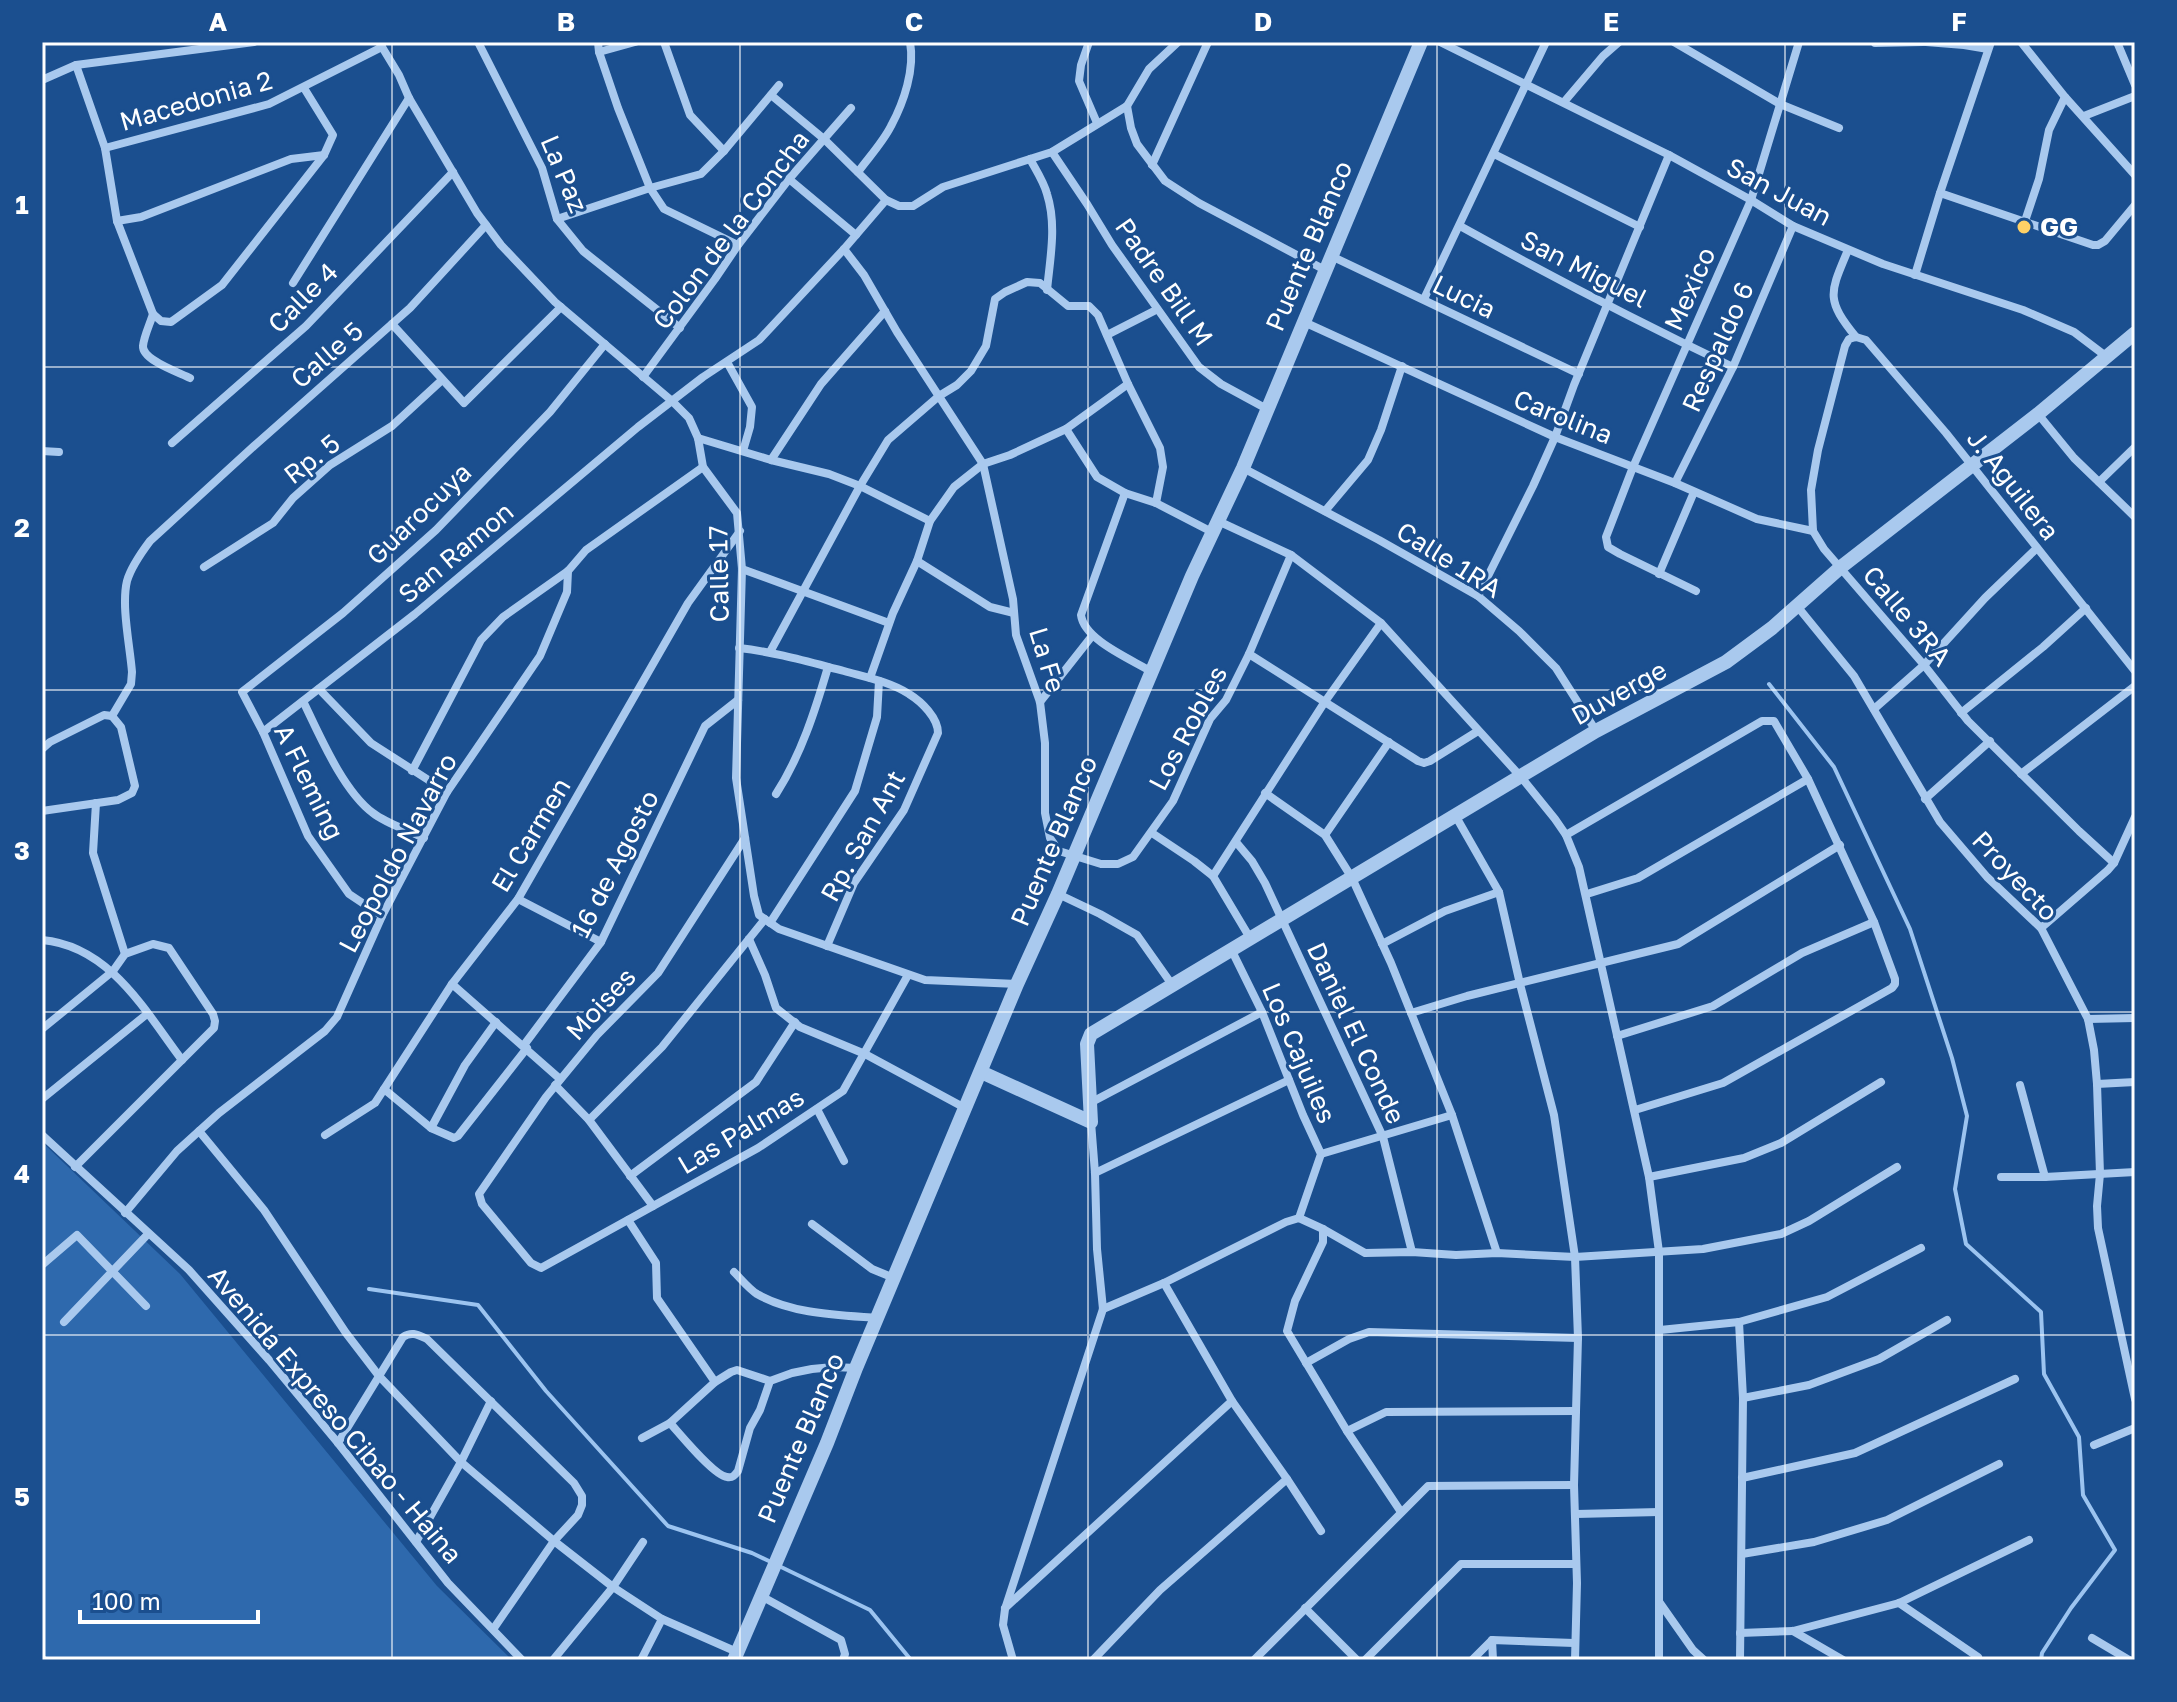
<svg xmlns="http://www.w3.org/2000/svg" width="2177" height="1702" viewBox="0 0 2177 1702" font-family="'Golos Text',sans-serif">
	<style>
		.green { fill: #2e69ad }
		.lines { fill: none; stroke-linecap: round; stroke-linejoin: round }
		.stream { stroke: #9cc4f0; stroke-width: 4 }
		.minor { stroke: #a9c9ee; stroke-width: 8 }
		.tertiary { stroke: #a9c9ee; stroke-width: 14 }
		.grid { fill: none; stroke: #fff; stroke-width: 2; stroke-opacity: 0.55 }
		.poi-dot { fill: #ffd166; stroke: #1b4f8f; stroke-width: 3 }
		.labels { text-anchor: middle; stroke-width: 6; stroke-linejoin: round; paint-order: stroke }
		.street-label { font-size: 26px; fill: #fff; stroke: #1b4f8f }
		.poi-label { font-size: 26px; font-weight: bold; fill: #fff; stroke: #1b4f8f; text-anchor: start }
		.neatline { fill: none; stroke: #fff; stroke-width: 3 }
		.grid-label { font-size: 26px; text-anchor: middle; font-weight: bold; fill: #fff }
	</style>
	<rect width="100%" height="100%" fill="#1b4f8f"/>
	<polygon class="green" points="42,1142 180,1274 437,1586 512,1660 42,1660"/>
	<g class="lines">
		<g class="stream">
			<polyline points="1769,684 1834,767 1910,929 1952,1058 1967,1116 1955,1189 1966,1244 2041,1312 2044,1374 2079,1437 2083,1495 2115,1550 2071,1608 2042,1653 2041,1660"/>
			<polyline points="369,1289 478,1305 546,1391 668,1526 752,1553 771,1562"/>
			<polyline points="779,1566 870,1610 911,1660"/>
		</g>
		<g class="minor">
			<polyline points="379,42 399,75 409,98 477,213 501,245 555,302 672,401 689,418 698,438 703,467 737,513 742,569 736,778 754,896 759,915 779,929 925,980 1017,984"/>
			<polyline points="478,42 542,168 557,219 583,251 680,328"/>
			<polyline points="598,42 599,52 618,108 650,188 664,209 738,245"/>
			<polyline points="664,42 690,115 724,151"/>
			<polyline points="1089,42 1081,65 1079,81 1097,123"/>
			<polyline points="1440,42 1669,155 1751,200 1793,226 1883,264 2023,310 2074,332 2107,357"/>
			<polyline points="1674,42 1780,104 1839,128"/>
			<polyline points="1926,42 1964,45 1988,49"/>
			<polyline points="2021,42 2065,97 2135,175"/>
			<polyline points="2117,42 2135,85"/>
			<polyline points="1875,43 1923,42"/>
			<polyline points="599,52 635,42"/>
			<polyline points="76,65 105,148 117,221 153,314 161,321 171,322 222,285 324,155 333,135 304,88"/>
			<polyline points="42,80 76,65 254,42"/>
			<polyline points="771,95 824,139 886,200 899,206 913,206 943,187 1052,152 1127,106 1149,69 1178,42"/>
			<polyline points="1564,102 1603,56 1619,42"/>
			<polyline points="1127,106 1131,128 1137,144 1165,181 1199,203 1325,270"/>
			<polyline points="2084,116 2135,96"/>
			<polyline points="105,148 269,104 382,47"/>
			<polyline points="1052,152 1087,204 1112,245 1199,367 1221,384 1267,409"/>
			<polyline points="1494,154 1640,227"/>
			<path d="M1030,159C1036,170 1044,182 1047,194C1057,225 1050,259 1047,290"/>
			<polyline points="1152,165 1208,42"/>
			<path d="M858,172C869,157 883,142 891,126C904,102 915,69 910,42"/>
			<polyline points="789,179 856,235"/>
			<polyline points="1940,193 2093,245 2098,245 2105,241 2135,205"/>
			<polyline points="557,219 650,188 701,174 724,151 779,85"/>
			<polyline points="117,221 141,217 291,159 324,155"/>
			<polyline points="2025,221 2039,179 2049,130 2065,97"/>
			<path d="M1460,226C1550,276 1641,323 1733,367"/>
			<polyline points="844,249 864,275 897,332 983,464 1013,599 1016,635 1040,702 1045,743 1045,813 1050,838 1059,851 1101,864 1118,864 1133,857 1173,801 1210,719 1226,700 1249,654 1291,555"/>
			<path d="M1848,250C1830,293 1825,299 1856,337"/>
			<polyline points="1331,256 1579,374"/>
			<polyline points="1915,275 1940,193 1991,42"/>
			<polyline points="293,283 409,98"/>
			<polyline points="1424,299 1546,42"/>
			<path d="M153,314C150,324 144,336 143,346C142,360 178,372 190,378"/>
			<polyline points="1304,322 1555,437 1675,483 1757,519 1813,531"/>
			<polyline points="392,324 464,403 561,307"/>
			<polyline points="1107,335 1156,310"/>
			<polyline points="727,362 752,407 750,427 743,451"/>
			<polyline points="643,377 715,279 738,245 789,179 851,108"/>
			<polyline points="2038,414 2074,458 2135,517"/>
			<polyline points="1066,429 1097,477 1125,493 1156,503 1212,532"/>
			<polyline points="698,438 771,460 829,474 860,486 930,521"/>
			<polyline points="172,443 306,326 453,172"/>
			<polyline points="42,451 59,452"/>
			<polyline points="771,460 821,384 885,311"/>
			<polyline points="1243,468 1379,540 1478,596 1519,631 1556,668 1596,731"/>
			<polyline points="2099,482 2135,447"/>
			<polyline points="1675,483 1733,367 1793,226"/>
			<path d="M1125,493L1081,615C1084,640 1131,659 1152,672"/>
			<polyline points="1325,511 1368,460 1381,430 1402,366"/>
			<polyline points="1218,521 1291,555 1381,623 1521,777 1555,819 1566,835 1579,867 1649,1177 1659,1252 1659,1660"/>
			<polyline points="917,561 990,607 1014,613"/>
			<polyline points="204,567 273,523 293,498 330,465 392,426 442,380"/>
			<polyline points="742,569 889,623"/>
			<polyline points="1659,574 1694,492"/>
			<polyline points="1696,591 1620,554 1608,547 1606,537 1633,467 1751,200 1799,42"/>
			<polyline points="1478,596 1533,486 1555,437 1574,385 1669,155"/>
			<polyline points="1797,606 1854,676 1940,822 1987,877 2041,928 2088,1019 2094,1050 2097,1084 2100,1174 2097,1206 2098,1228 2135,1399"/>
			<path d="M739,648C775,652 809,662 844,671C865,677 891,682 909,694C922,702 938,718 938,733L904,810L854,883L827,946"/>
			<polyline points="770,652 860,486 888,440 939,396 957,385 971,371 986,346 995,299 1005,292 1027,282 1040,283 1068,306 1089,306 1098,315 1128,384 1160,448 1163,467 1156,503"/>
			<polyline points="1249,654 1418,761 1424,763 1430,761 1478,731"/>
			<polyline points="870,678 893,613 917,561 930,521 954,487 983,464 1010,455 1066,429 1128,384"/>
			<polyline points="319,689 371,743 447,792"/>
			<path d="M303,701C319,734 343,791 373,813C387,824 408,830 424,838"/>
			<polyline points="1040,702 1092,636"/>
			<polyline points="1874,709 1924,665 1985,598 2037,548"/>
			<polyline points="1961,713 2043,647 2086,608"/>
			<path d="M112,716L131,684L132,672C130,646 121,606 127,581C131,567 141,553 150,541L254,446L410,308L486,225"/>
			<polyline points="263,732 415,614 638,427 703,377 759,340 844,249 886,200"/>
			<polyline points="42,749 50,742 104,715 112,716"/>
			<polyline points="412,771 481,640 503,617 568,571 586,550 703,467"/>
			<polyline points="2021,774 2135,686"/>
			<polyline points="1265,793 1325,835 1352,878 1391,963 1452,1115 1497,1253"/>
			<path d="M776,794C801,755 815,711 828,667"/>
			<polyline points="1925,799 1990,741"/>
			<polyline points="96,803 93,853 125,954"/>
			<polyline points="42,811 118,800 132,793 135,786 121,727 112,716"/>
			<polyline points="1455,815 1499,892 1520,984 1554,1115 1575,1257 1578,1338 1574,1485 1577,1583 1575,1660"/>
			<polyline points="1152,833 1194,861 1213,876 1250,938"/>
			<polyline points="1325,835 1389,742"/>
			<polyline points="1566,835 1762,721 1774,721 1808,779 1874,922"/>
			<polyline points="745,838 658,973 597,1035 546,1097 479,1194 482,1204 531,1263 541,1268 758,1148 843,1091 908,975"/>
			<polyline points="1236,842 1252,861 1265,883 1383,1137 1412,1252"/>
			<polyline points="2114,863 2079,831 1968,721 1924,665 1824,549 1813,531 1811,490 1818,450 1845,346 1849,339 1856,337 1866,340 1946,433 2135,671"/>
			<polyline points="1213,876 1324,703 1381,623"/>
			<polyline points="1058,894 1100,914 1137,935 1173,986"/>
			<polyline points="1587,894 1638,878 1808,779"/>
			<polyline points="518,899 601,942"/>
			<polyline points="382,916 349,894 308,836 263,732 242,692 343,613 436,530 550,412 605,344"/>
			<polyline points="770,923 855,791 877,717 879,681"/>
			<polyline points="2041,928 2108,870 2114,863 2135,817"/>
			<polyline points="749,939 765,975 776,1008 800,1027 865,1054 965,1108"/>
			<path d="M42,940C110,946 145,1011 182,1060"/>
			<polyline points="1382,944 1445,911 1499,892"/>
			<polyline points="1231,949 1262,1012 1303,1115 1321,1154 1299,1218"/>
			<polyline points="452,984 560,1079"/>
			<polyline points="1411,1013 1467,996 1678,944 1840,845"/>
			<polyline points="2088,1019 2135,1018"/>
			<polyline points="42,1029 113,971 125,954 153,944 169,948 213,1014 215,1021 214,1028 75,1167"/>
			<polyline points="1617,1036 1713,1006 1802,953 1874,922 1895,979 1895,984 1892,988 1723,1083 1635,1110"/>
			<polyline points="524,1045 601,942 705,726 738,700"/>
			<polyline points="2097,1084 2135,1082"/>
			<polyline points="555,1085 589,1120 653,1206"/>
			<polyline points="2020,1085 2045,1177"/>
			<polyline points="384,1089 431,1128 454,1138 458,1136 527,1048"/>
			<polyline points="42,1099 147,1014"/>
			<polyline points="1090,1103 1262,1012"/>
			<polyline points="817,1109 844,1161"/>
			<polyline points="589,1120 662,1047 765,919"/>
			<polyline points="431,1128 465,1065 496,1022"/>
			<polyline points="199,1131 264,1210 346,1333 379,1376 461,1462 554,1541 613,1587 662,1619 737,1652"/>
			<polyline points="42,1135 189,1270 269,1360 338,1443 448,1583 522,1660"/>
			<polyline points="325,1135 375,1103 452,984 518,899 688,603 740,531"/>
			<polyline points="1321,1154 1452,1115"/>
			<polyline points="1095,1173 1289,1080"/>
			<polyline points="630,1176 756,1082 795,1022"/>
			<polyline points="1649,1177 1744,1158 1781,1143 1881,1082"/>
			<polyline points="2001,1177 2045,1177 2135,1172"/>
			<polyline points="125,1213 177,1151 219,1113 325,1031 337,1017 382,916 447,792 540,656 567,592 568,571"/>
			<polyline points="628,1220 656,1263 657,1298 715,1382"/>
			<polyline points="812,1224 872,1269 894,1278"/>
			<polyline points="1323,1229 1323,1242 1295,1301 1287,1331 1347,1431 1401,1512"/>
			<polyline points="42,1265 77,1235 146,1306"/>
			<path d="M734,1272C741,1279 749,1289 757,1294C792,1314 838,1315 877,1318"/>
			<polyline points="1103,1309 1164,1283 1286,1222 1299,1218 1323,1229 1365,1253 1412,1252 1456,1255 1497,1253 1575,1257 1703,1249 1781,1234 1809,1221 1897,1167"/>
			<polyline points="64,1322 148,1234"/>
			<polyline points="1739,1322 1743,1398 1740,1660"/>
			<polyline points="1660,1330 1739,1322 1827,1297 1921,1248"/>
			<polyline points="1306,1363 1349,1339 1369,1332 1578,1338"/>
			<polyline points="1743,1398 1809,1385 1879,1359 1947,1320"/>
			<path d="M670,1423C680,1434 714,1476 727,1477C733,1478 735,1475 738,1471L750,1428L760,1410L770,1381"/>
			<polyline points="1347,1431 1386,1412 1576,1411"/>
			<polyline points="642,1438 670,1423 715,1382 731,1372 737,1370 770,1381 792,1373 812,1369 833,1367 856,1368"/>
			<path d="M338,1443L403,1337C412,1331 418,1335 427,1339L574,1483L582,1496V1505L578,1515L554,1541L494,1628"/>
			<polyline points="2094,1445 2135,1428"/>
			<polyline points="1742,1478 1855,1453 2015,1379"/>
			<polyline points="1287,1479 1321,1531"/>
			<polyline points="1576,1514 1659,1512"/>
			<polyline points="416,1542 461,1462 491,1401"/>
			<polyline points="1742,1554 1814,1542 1887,1520 1999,1464"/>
			<polyline points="761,1596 841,1640 845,1654 843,1660"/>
			<polyline points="1660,1603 1693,1650 1704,1660"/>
			<polyline points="1899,1603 1978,1657"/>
			<polyline points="1005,1608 1232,1401"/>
			<polyline points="1305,1608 1357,1660"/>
			<polyline points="1793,1631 1843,1660"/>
			<polyline points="1740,1633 1793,1631 1899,1603 2029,1540"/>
			<polyline points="2092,1638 2129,1660"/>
			<polyline points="1492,1640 1493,1660"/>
			<polyline points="42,1659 44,1660"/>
			<polyline points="553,1660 613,1587 643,1542"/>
			<polyline points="641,1660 662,1619"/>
			<polyline points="1013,1660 1003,1625 1005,1609 1103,1309 1097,1249 1095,1173 1091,1122"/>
			<polyline points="1093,1660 1160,1590 1287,1479 1232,1401 1164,1283"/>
			<polyline points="1254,1660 1428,1486 1574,1485"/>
			<polyline points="1365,1660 1461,1564 1576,1564"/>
			<polyline points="1472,1660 1492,1640 1574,1643"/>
		</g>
		<g class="tertiary">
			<polyline points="981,1072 1091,1122 1087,1044 1091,1034 1596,731 1726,662 1772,628 1841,567 2038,414 2135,333"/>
			<polyline points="734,1660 827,1443 856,1368 1017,984 1058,894 1192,576 1243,468 1421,42"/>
		</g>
	</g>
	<path class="grid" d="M392,42V1660M740,42V1660M1088,42V1660M1437,42V1660M1785,42V1660M42,367H2135M42,690H2135M42,1012H2135M42,1335H2135"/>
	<circle class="poi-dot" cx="2024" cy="227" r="8"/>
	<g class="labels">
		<g class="street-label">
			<text transform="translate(196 101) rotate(-16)" y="9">Macedonia 2</text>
			<text transform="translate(564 174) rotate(67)" y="9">La Paz</text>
			<text transform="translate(1779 192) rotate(28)" y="9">San Juan</text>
			<text transform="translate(731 230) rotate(-53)" y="9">Colon de la Concha</text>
			<text transform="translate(1309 246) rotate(-67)" y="9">Puente Blanco</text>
			<text transform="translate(1584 269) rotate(27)" y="9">San Miguel</text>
			<text transform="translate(1164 282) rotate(55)" y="9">Padre Bill M</text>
			<text transform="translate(1690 289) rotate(-66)" y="9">Mexico</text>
			<text transform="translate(1464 297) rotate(26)" y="9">Lucia</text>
			<text transform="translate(303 298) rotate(-45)" y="9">Calle 4</text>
			<text transform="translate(1718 347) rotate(-66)" y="9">Respaldo 6</text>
			<text transform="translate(327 355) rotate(-41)" y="9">Calle 5</text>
			<text transform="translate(1563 417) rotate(22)" y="9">Carolina</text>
			<text transform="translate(312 459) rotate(-38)" y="9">Rp. 5</text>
			<text transform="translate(2013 485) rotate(52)" y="9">J. Aguilera</text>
			<text transform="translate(419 514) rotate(-44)" y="9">Guarocuya</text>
			<text transform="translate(456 553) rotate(-40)" y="9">San Ramon</text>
			<text transform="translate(1449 560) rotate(32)" y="9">Calle 1RA</text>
			<text transform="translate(719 574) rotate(-91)" y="9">Calle 17</text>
			<text transform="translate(1907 616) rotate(50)" y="9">Calle 3RA</text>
			<text transform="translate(1047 660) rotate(73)" y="9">La Fe</text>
			<text transform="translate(1619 693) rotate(-29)" y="9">Duverge</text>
			<text transform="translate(1188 728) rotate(-62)" y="9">Los Robles</text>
			<text transform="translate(309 782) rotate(64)" y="9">A Fleming</text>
			<text transform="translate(531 835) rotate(-59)" y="9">El Carmen</text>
			<text transform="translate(863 836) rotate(-61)" y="9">Rp. San Ant</text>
			<text transform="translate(1054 841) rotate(-67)" y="9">Puente Blanco</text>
			<text transform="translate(398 853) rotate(-62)" y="9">Leopoldo Navarro</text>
			<text transform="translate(615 864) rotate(-63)" y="9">16 de Agosto</text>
			<text transform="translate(2015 876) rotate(47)" y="9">Proyecto</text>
			<text transform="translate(601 1004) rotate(-47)" y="9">Moises</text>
			<text transform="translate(1356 1033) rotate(65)" y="9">Daniel El Conde</text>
			<text transform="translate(1299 1053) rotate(67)" y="9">Los Cajuiles</text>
			<text transform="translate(741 1131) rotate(-31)" y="9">Las Palmas</text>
			<text transform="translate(335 1415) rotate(50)" y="9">Avenida Expreso Cibao - Haina</text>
			<text transform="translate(801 1438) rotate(-67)" y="9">Puente Blanco</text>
		</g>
		<g class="poi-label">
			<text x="2040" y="236">GG</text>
		</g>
	</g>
	<rect width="2177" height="1702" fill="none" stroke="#1b4f8f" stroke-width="88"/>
	<path d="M80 1610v12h178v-12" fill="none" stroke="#ffffff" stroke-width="4"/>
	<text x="92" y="1610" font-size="24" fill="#ffffff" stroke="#1b4f8f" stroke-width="6" paint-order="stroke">100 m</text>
	<rect x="44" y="44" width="2089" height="1614" class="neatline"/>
	<g class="grid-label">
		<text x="218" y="31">A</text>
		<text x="566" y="31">B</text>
		<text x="914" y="31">C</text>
		<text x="1263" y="31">D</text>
		<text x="1611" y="31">E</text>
		<text x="1959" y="31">F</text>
		<text x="22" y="214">1</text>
		<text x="22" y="537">2</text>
		<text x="22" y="860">3</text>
		<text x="22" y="1183">4</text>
		<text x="22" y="1506">5</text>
	</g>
</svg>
